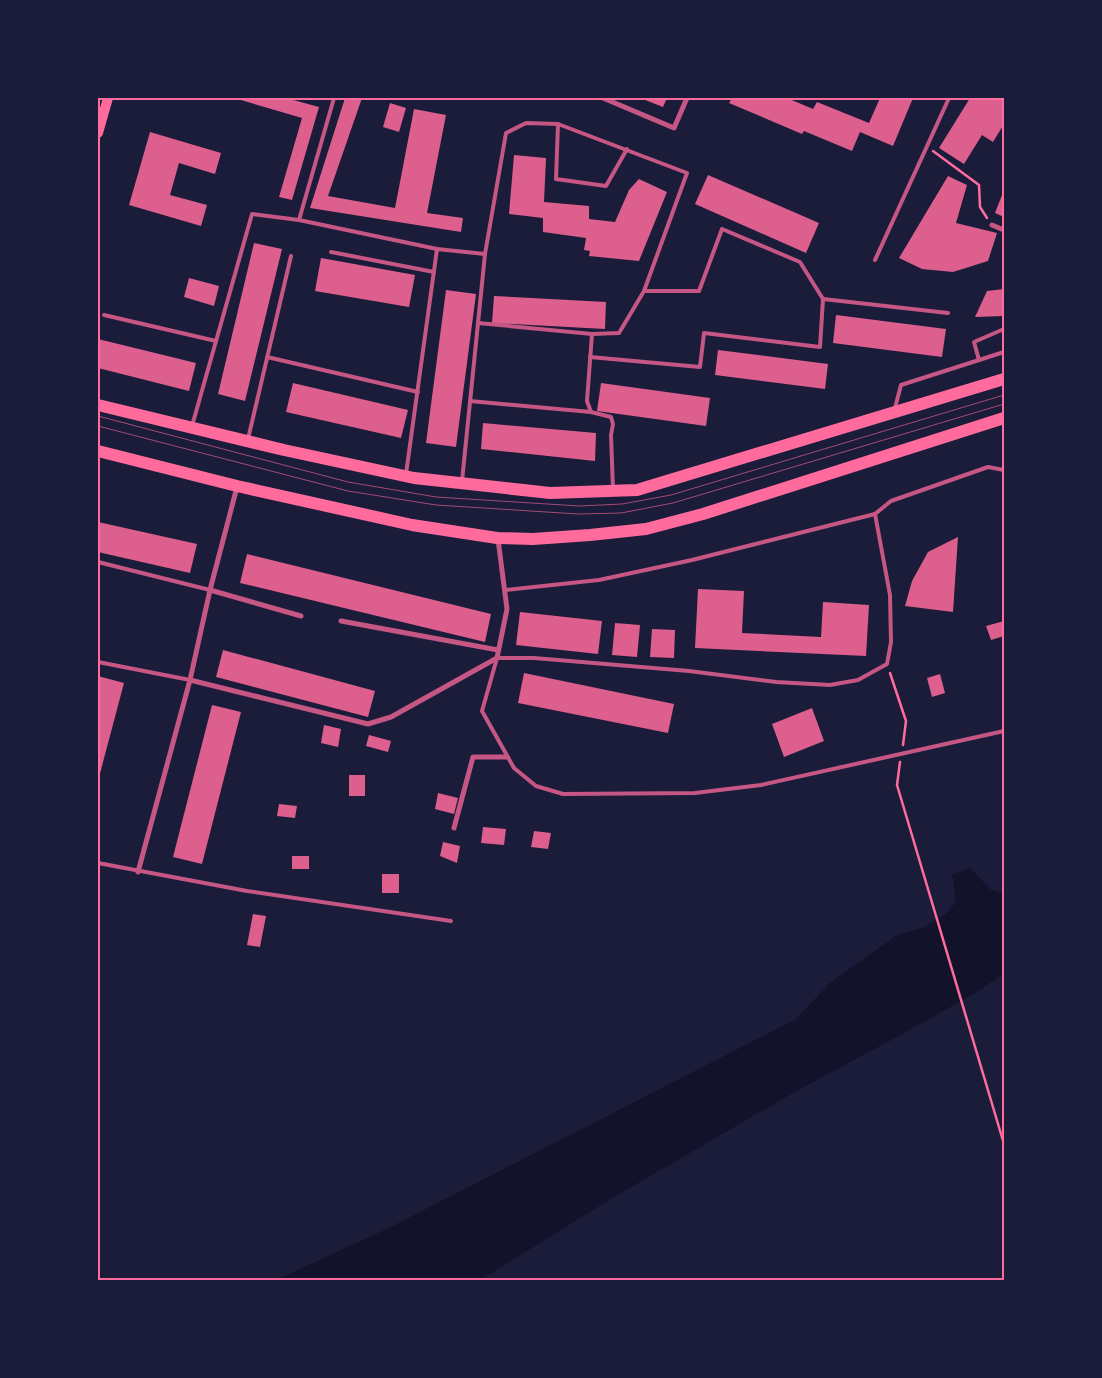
<svg xmlns="http://www.w3.org/2000/svg" width="1102" height="1378" viewBox="0 0 1102 1378" font-family="'Roboto Serif',serif">
	<style>
		.water { fill: #12122b }
		.building { fill: #dd5f8e }
		.lines { fill: none; stroke-linecap: round; stroke-linejoin: round }
		.path { stroke: #ff6b9d; stroke-width: 2.5 }
		.service { stroke: #c65784; stroke-width: 4 }
		.minor { stroke: #c65784; stroke-width: 5 }
		.secondary { stroke: #ff6b9d; stroke-width: 10 }
		.primary { stroke: #ff6b9d; stroke-width: 12 }
		.tram { stroke: #a44b75; stroke-width: 1 }
		.neatline { fill: none; stroke: #ff6b9d; stroke-width: 2 }
	</style>
	<rect width="100%" height="100%" fill="#1b1b3a"/>
	<polygon class="water" points="970,868 991,890 1004,894 1004,973 977,992 893,1039 791,1094 614,1197 480,1280 276,1280 389,1228 796,1019 830,983 897,935 925,927 946,914 956,902 952,874"/>
	<g class="building">
		<polygon points="234,98 286,98 319,107 292,200 279,197 302,118"/>
		<polygon points="345,98 362,98 328,196 395,208 414,109 446,115 427,213 463,218 461,232 310,208"/>
		<polygon points="640,98 667,98 663,107"/>
		<polygon points="732,98 787,98 813,109 817,102 869,123 880,98 913,98 893,146 860,132 852,151 804,131 802,134 729,103"/>
		<polygon points="970,98 1004,98 1004,124 993,142 982,135 964,164 939,148"/>
		<polygon points="390,103 406,108 399,132 383,127"/>
		<polygon points="150,132 221,153 215,174 179,163 170,195 207,205 201,226 129,205"/>
		<polygon points="514,155 546,158 544,202 589,206 589,219 615,222 629,190 639,179 667,192 639,261 589,256 590,251 584,250 586,238 543,232 543,218 509,214"/>
		<polygon points="708,175 819,223 806,253 695,204"/>
		<polygon points="948,176 967,185 956,223 997,233 988,261 953,272 922,269 899,258"/>
		<polygon points="1004,190 1004,217 995,213"/>
		<polygon points="254,243 282,249 245,401 218,394"/>
		<polygon points="321,258 415,275 409,307 315,291"/>
		<polygon points="189,278 219,286 214,306 184,297"/>
		<polygon points="1004,289 1004,316 975,317 987,291"/>
		<polygon points="446,290 476,294 456,447 426,443"/>
		<polygon points="494,296 606,302 605,329 492,323"/>
		<polygon points="836,315 946,329 942,357 833,343"/>
		<polygon points="98,339 196,363 189,391 98,368"/>
		<polygon points="718,350 828,364 825,389 715,375"/>
		<polygon points="293,383 408,410 401,438 286,412"/>
		<polygon points="601,383 710,398 706,426 597,411"/>
		<polygon points="483,423 596,433 595,461 481,449"/>
		<polygon points="98,522 197,544 190,573 98,552"/>
		<polygon points="958,537 953,612 905,606 912,581 928,552"/>
		<polygon points="247,554 491,614 485,642 240,583"/>
		<polygon points="698,589 744,591 742,633 821,637 823,602 869,605 866,656 695,648"/>
		<polygon points="520,612 602,621 598,654 516,645"/>
		<polygon points="1004,621 1004,636 991,640 986,626"/>
		<polygon points="615,623 640,625 637,657 612,655"/>
		<polygon points="652,629 675,630 674,658 650,657"/>
		<polygon points="223,650 375,691 368,717 216,677"/>
		<polygon points="524,673 674,704 668,733 518,703"/>
		<polygon points="940,674 945,693 932,697 927,678"/>
		<polygon points="98,676 124,683 98,781"/>
		<polygon points="212,705 241,712 202,864 173,857"/>
		<polygon points="812,708 824,741 784,757 772,724"/>
		<polygon points="324,725 341,729 338,747 321,743"/>
		<polygon points="369,735 391,741 388,752 366,746"/>
		<rect x="349" y="775" width="16" height="21"/>
		<polygon points="438,793 458,798 454,814 435,809"/>
		<polygon points="279,804 297,806 295,818 277,816"/>
		<polygon points="483,827 506,829 504,845 481,843"/>
		<polygon points="534,831 551,833 548,849 531,847"/>
		<polygon points="443,842 460,846 457,863 440,856"/>
		<rect x="292" y="856" width="17" height="13"/>
		<rect x="382" y="874" width="17" height="19"/>
		<polygon points="253,914 266,916 260,947 247,945"/>
	</g>
	<g class="lines">
		<g class="path">
			<polyline points="933,151 979,185 980,207 987,218"/>
			<polyline points="890,673 906,721 903,745"/>
			<polyline points="900,762 897,785 1004,1144"/>
		</g>
		<g class="service">
			<polyline points="334,98 299,220 437,249 485,254"/>
			<polyline points="558,124 556,179 606,186 627,149"/>
			<polyline points="331,252 434,272"/>
			<polyline points="875,260 949,98"/>
			<polyline points="104,315 216,341"/>
			<polyline points="478,323 592,334 619,333 644,291 699,291 722,229 800,262 823,299"/>
			<polyline points="592,334 587,401 591,412 611,417 613,424 611,435 613,489"/>
			<polyline points="267,357 418,392"/>
			<polyline points="590,357 700,367 704,333 820,347 823,299 948,313"/>
			<polyline points="979,360 974,342 1004,329"/>
			<polyline points="470,401 591,412"/>
			<polyline points="895,408 901,385 1004,352"/>
			<polyline points="192,426 252,214 299,220"/>
			<polyline points="248,439 291,256"/>
			<polyline points="406,474 437,249"/>
			<polyline points="462,481 485,254 506,133 526,123 558,124 687,173 644,291"/>
			<polyline points="875,514 890,595 891,642 887,664 858,680 830,685 776,682 689,671 534,658 497,658 482,711 514,768 536,786 563,794 695,793 761,785 1004,731"/>
			<polyline points="98,562 210,590"/>
			<polyline points="505,590 599,580 692,560 875,514 891,501 988,467 1004,470"/>
			<polyline points="98,662 190,680"/>
			<polyline points="98,863 247,891 451,921"/>
		</g>
		<g class="minor">
			<polyline points="603,98 674,128 687,98"/>
			<polyline points="992,225 1004,230"/>
			<polyline points="210,590 301,616"/>
			<polyline points="341,621 498,650"/>
			<polyline points="190,680 368,724 391,717 497,658 507,609 498,539"/>
			<polyline points="454,828 473,757 507,757"/>
			<polyline points="138,872 190,680 210,590 237,487"/>
		</g>
		<polyline class="secondary" points="98,133 108,98"/>
		<g class="primary">
			<polyline points="98,405 284,450 414,478 550,493 637,490 1004,379"/>
			<polyline points="98,451 237,486 412,525 497,538 533,539 590,535 646,529 703,514 1004,418"/>
		</g>
		<g class="tram">
			<polyline points="98,416 348,482 436,497 579,506 622,504 671,495 1004,395"/>
			<polyline points="98,426 348,491 436,505 578,514 621,513 673,503 1004,404"/>
		</g>
	</g>
	<rect width="1102" height="1378" fill="none" stroke="#1b1b3a" stroke-width="198"/>
	<rect x="99" y="99" width="904" height="1180" class="neatline"/>
</svg>
